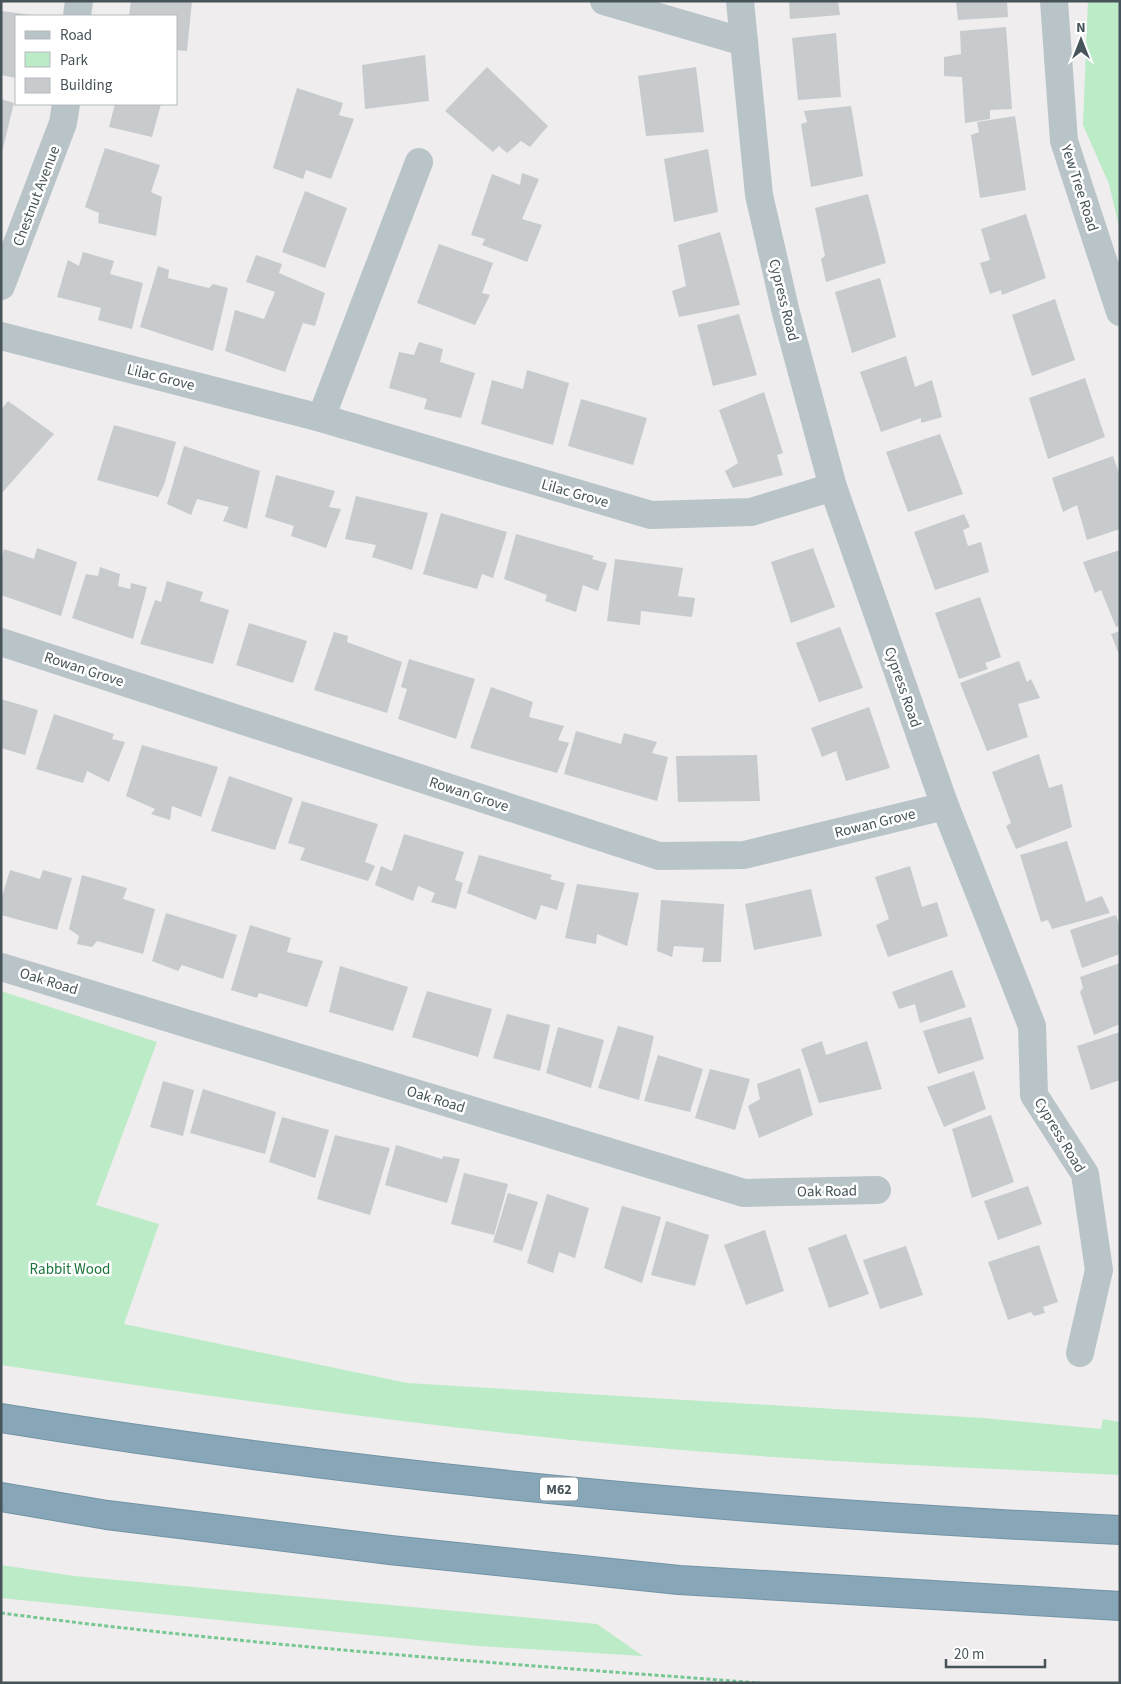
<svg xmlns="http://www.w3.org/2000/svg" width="1121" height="1684" viewBox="0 0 1121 1684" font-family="'Source Sans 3',sans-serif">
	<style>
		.green { fill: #bcebc7 }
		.building { fill: #c7cbce }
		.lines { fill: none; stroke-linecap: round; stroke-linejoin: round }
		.highway-casing { stroke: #7293a5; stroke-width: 30 }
		.path { stroke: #77c792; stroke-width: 3; stroke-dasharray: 4 2.5; stroke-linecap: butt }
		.minor { stroke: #b9c4c9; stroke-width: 28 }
		.highway { stroke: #87a7b9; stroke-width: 28 }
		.labels { text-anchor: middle; stroke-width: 5; stroke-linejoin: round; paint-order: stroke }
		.shield { fill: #fff; stroke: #7e878b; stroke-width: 1 }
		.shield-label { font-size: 14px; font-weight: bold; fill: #465359 }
		.street-label { font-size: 15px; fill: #465359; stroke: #fff }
		.park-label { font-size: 15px; fill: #1c753a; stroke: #fff }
	</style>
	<rect width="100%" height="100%" fill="#efeded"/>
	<g class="green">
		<polygon points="1088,1 1120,1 1120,231 1109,184 1083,125"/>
		<path d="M1,991L157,1042L96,1205L159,1224L124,1324L407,1383L983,1418L1101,1429L1103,1419L1120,1422V1475C1005,1469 890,1465 775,1457C516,1440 258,1404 1,1365Z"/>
		<polygon points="1,1565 74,1576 597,1624 643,1656 478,1646 1,1598"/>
	</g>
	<g class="building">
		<polygon points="131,1 192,1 187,51 176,50 176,16 129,16"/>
		<polygon points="789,1 838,1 840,15 790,19"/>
		<polygon points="956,1 1007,1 1008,17 958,20"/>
		<polygon points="1,11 32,15 16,16 16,78 1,75"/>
		<polygon points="1006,27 1012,109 990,110 990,119 965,123 962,77 944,76 944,57 961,54 960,31"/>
		<polygon points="836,33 841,97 798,100 792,38"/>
		<polygon points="425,55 429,101 365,109 362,65"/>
		<polygon points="487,67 548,126 530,147 521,141 507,153 499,146 493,152 445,111"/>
		<polygon points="696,67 704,132 646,136 638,76"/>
		<polygon points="297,88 343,103 339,115 354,119 331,179 306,170 303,179 273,168"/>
		<polygon points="1,99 14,103 2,152 1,152"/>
		<polygon points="115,104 161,104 152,137 109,127"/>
		<polygon points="851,106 863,176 811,187 801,124 807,122 804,111"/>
		<polygon points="1015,116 1026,190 980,198 971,135 979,132 977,122"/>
		<polygon points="105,148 160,165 151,192 162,197 156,236 98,223 99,213 85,207"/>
		<polygon points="708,149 718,212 674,222 664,159"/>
		<polygon points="522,173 539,179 522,219 542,225 527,262 482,245 485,239 471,235 492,174 520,185"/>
		<polygon points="305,191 347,208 325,268 282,252"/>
		<polygon points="868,194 886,263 826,282 821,259 825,256 815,208"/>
		<polygon points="1026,214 1046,278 1002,295 1001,290 990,294 980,263 990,260 981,229"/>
		<polygon points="720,232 740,305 679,317 672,291 686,286 678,245"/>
		<polygon points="439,244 493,263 482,293 490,295 475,325 417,303"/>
		<polygon points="83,252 114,261 110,274 143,283 132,329 98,320 101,308 57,297 68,260 79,266"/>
		<polygon points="256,255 282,264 279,273 325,293 315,326 303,323 285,372 225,351 235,310 264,319 275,292 246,282"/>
		<polygon points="158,266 169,270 168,278 209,288 213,284 228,288 213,351 140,327"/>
		<polygon points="880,278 896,337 852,353 835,292"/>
		<polygon points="1055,299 1075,360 1032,376 1012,315"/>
		<polygon points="739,314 757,375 713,386 697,325"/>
		<polygon points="419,342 443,349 440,362 475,373 461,418 424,409 427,399 389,388 399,352 414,355"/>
		<polygon points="906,356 915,387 932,380 942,417 921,423 921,418 881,432 860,372"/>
		<polygon points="527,370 569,383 553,445 481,424 492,380 523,389"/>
		<polygon points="1085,378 1105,437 1048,459 1029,398"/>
		<polygon points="764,392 783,453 777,455 783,475 733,488 725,471 738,463 719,410"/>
		<polygon points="581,399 647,418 633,465 568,446"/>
		<polygon points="8,401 54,434 1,494 1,410"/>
		<polygon points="114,425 176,442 164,485 158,497 97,480"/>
		<polygon points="940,434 963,494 908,512 886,452"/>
		<polygon points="184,446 260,471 247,529 223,521 229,507 197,499 191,515 167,504"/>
		<polygon points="1113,456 1120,476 1120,529 1087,540 1077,505 1063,512 1052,478"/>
		<polygon points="276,475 335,491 329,507 341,509 326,548 291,536 294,526 265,517"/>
		<polygon points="356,496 428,513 412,570 372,557 376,545 345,539"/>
		<polygon points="441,513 507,532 493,578 482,574 477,589 423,574"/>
		<polygon points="964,514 970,527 963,530 968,546 981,542 989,572 935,590 914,532"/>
		<polygon points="516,534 594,556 592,559 607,563 598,591 583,585 576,612 545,601 547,595 504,579"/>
		<polygon points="37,548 77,562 61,616 1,595 1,559 4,549 34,559"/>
		<polygon points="813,548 835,607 791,623 771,562"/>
		<polygon points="1120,550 1120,626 1116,627 1101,590 1095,593 1083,562"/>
		<polygon points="615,559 683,568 678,596 695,598 692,617 641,611 640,625 607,621"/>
		<polygon points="100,567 120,574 118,586 130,589 131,583 147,587 133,639 72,618 86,574 98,576"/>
		<polygon points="167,581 203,592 200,601 229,610 213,664 140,644 155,600 161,602"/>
		<polygon points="980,597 1001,657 985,663 988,669 959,679 935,613"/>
		<polygon points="249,623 307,641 293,683 236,665"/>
		<polygon points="840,627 863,688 819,702 796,643"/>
		<polygon points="1120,631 1120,657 1111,634"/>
		<polygon points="334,632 348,636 347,642 402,662 387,713 314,690"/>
		<polygon points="409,659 475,679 456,739 398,719 407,689 401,687"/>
		<polygon points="1019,661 1027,682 1031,679 1040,698 1018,704 1028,737 987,751 960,683"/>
		<polygon points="491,687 533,702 529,717 564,726 558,740 569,743 557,773 470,748"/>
		<polygon points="1,699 38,710 25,755 1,748"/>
		<polygon points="869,707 890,768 846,781 836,751 822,757 811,728"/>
		<polygon points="54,714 114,734 112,739 125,742 109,782 87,771 83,783 36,769"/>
		<polygon points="576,731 621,744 624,733 657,742 652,753 668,757 657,801 564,774"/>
		<polygon points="142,745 218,767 201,817 172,806 170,820 151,814 155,809 126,796"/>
		<polygon points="1039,754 1049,788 1062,784 1072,827 1016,849 1006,826 1011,823 992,772"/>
		<polygon points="757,755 760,801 678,802 676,756"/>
		<polygon points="229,776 293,798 275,850 211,831"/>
		<polygon points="302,801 378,824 365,862 375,866 368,881 300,860 305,848 288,843"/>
		<polygon points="404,834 464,852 455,880 463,883 456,909 431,902 435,893 418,886 413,901 375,885 381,866 392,871"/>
		<polygon points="1067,841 1086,902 1102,896 1110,913 1052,929 1048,920 1041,922 1020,855"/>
		<polygon points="479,855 552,875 550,879 565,883 557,910 541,905 536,920 467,893"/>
		<polygon points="910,866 922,907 937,902 948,936 888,957 876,925 889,919 875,877"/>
		<polygon points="10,870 40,879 43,870 72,878 57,930 1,915 1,900"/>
		<polygon points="82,875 127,888 123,899 155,909 143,954 97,941 92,947 77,944 79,936 69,929"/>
		<polygon points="577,884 639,893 627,946 597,934 596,944 565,938"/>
		<polygon points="811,889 822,936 754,950 745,904"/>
		<polygon points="661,900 724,904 721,962 702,962 704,948 674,946 672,957 657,951"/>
		<polygon points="166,913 237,935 223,979 182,965 178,971 152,961"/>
		<polygon points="1116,915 1120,928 1120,954 1082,968 1070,930"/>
		<polygon points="250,925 291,938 287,952 323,961 307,1007 259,993 257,998 231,990"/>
		<polygon points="1120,963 1120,1024 1094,1035 1080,992 1083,988 1080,977"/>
		<polygon points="340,966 408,987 393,1031 329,1012"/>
		<polygon points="952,970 966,1007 920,1023 915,1004 899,1009 892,992"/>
		<polygon points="427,991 492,1009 478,1057 412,1037"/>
		<polygon points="507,1014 550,1025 540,1071 493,1058"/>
		<polygon points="971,1017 984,1059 938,1074 923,1031"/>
		<polygon points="618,1026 654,1036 639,1100 598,1088"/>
		<polygon points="558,1027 604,1040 591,1088 546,1073"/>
		<polygon points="1120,1032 1120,1080 1091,1090 1077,1046"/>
		<polygon points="822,1041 826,1055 867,1041 882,1089 819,1103 801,1049"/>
		<polygon points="658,1055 703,1069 690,1112 644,1101"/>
		<polygon points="800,1068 813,1115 759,1138 748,1106 760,1099 757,1084"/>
		<polygon points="710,1069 750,1079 735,1130 695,1118"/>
		<polygon points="974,1071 986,1109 944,1127 927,1087"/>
		<polygon points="163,1081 194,1090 183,1136 150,1127"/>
		<polygon points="203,1089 276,1112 265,1154 190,1133"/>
		<polygon points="991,1115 1014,1182 972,1198 952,1129"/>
		<polygon points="282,1117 329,1130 315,1178 269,1162"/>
		<polygon points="335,1135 390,1148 370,1215 317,1199"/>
		<polygon points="396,1145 442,1159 443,1156 460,1159 447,1203 385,1185"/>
		<polygon points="464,1173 508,1184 494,1235 451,1224"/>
		<polygon points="1028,1186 1042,1224 998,1240 984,1201"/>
		<polygon points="508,1193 538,1202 522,1251 493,1242"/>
		<polygon points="547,1194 589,1208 575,1258 559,1252 553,1273 527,1263"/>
		<polygon points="622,1206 661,1217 642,1283 604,1268"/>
		<polygon points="666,1221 709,1235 695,1286 651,1275"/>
		<polygon points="765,1230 784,1291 746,1305 724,1245"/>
		<polygon points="846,1234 869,1294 829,1308 808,1248"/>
		<polygon points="1039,1245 1058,1302 1043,1307 1045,1313 1034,1316 1031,1312 1008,1320 988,1262"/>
		<polygon points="906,1246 923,1295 880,1309 863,1260"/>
	</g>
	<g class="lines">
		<g class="highway-casing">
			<g id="highway">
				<path d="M1,1418C371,1478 745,1513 1120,1530"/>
				<polyline points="1,1497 107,1515 390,1550 679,1580 1120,1606"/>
			</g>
		</g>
		<path class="path" d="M1,1613C253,1646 507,1664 760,1683"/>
		<g class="minor">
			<polyline points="604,1 744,42"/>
			<polyline points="740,1 759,195 786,313 833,487 945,806 1032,1026 1034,1095 1085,1174 1099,1270 1080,1353"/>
			<polyline points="1054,1 1064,141 1120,312"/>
			<polyline points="77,16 79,1"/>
			<polyline points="1,286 63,123 66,104"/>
			<polyline points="1,336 321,418 651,515 751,512 833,487"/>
			<polyline points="321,418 419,162"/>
			<polyline points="1,642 659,856 744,855 945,806"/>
			<polyline points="1,967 744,1193 877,1190"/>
		</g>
		<use href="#highway" class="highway"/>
	</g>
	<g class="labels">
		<rect class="shield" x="540" y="1477.5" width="38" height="23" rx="4"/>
		<g class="shield-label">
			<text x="559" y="1494">M62</text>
		</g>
		<g class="street-label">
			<text transform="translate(1080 188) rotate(72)" y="5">Yew Tree Road</text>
			<text transform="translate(36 196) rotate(-69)" y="5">Chestnut Avenue</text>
			<text transform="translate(784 300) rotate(76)" y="5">Cypress Road</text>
			<text transform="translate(161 377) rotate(14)" y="5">Lilac Grove</text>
			<text transform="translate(575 493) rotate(16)" y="5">Lilac Grove</text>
			<text transform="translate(84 669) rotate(18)" y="5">Rowan Grove</text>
			<text transform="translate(903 687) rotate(71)" y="5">Cypress Road</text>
			<text transform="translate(469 794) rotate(18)" y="5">Rowan Grove</text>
			<text transform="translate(875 823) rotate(-14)" y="5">Rowan Grove</text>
			<text transform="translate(49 981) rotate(17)" y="5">Oak Road</text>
			<text transform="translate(436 1099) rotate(17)" y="5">Oak Road</text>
			<text transform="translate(1060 1135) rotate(59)" y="5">Cypress Road</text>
			<text transform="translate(827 1191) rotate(-1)" y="5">Oak Road</text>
		</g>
		<g class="park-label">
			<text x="70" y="1274">Rabbit Wood</text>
		</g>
	</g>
	<rect width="1121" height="1684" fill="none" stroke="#465359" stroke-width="5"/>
	<rect x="15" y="15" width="162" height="90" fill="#ffffff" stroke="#b5babd"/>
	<rect x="25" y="31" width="25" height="8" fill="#b9c4c9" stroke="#b5babd"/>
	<text x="60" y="40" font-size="15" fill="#465359">Road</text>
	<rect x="25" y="52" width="25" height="15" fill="#bcebc7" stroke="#b5babd"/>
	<text x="60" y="65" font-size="15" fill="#465359">Park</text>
	<rect x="25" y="78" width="25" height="15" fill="#c7cbce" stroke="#b5babd"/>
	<text x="60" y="90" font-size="15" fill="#465359">Building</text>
	<g transform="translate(1081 40)" stroke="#ffffff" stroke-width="4" paint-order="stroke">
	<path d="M0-4L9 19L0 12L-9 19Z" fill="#465359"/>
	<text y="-8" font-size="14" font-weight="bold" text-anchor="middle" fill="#465359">N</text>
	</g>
	<path d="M946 1659v8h99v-8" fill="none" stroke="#465359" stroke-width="2.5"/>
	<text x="954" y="1659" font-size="15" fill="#465359" stroke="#ffffff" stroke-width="4" paint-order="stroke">20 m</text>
</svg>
